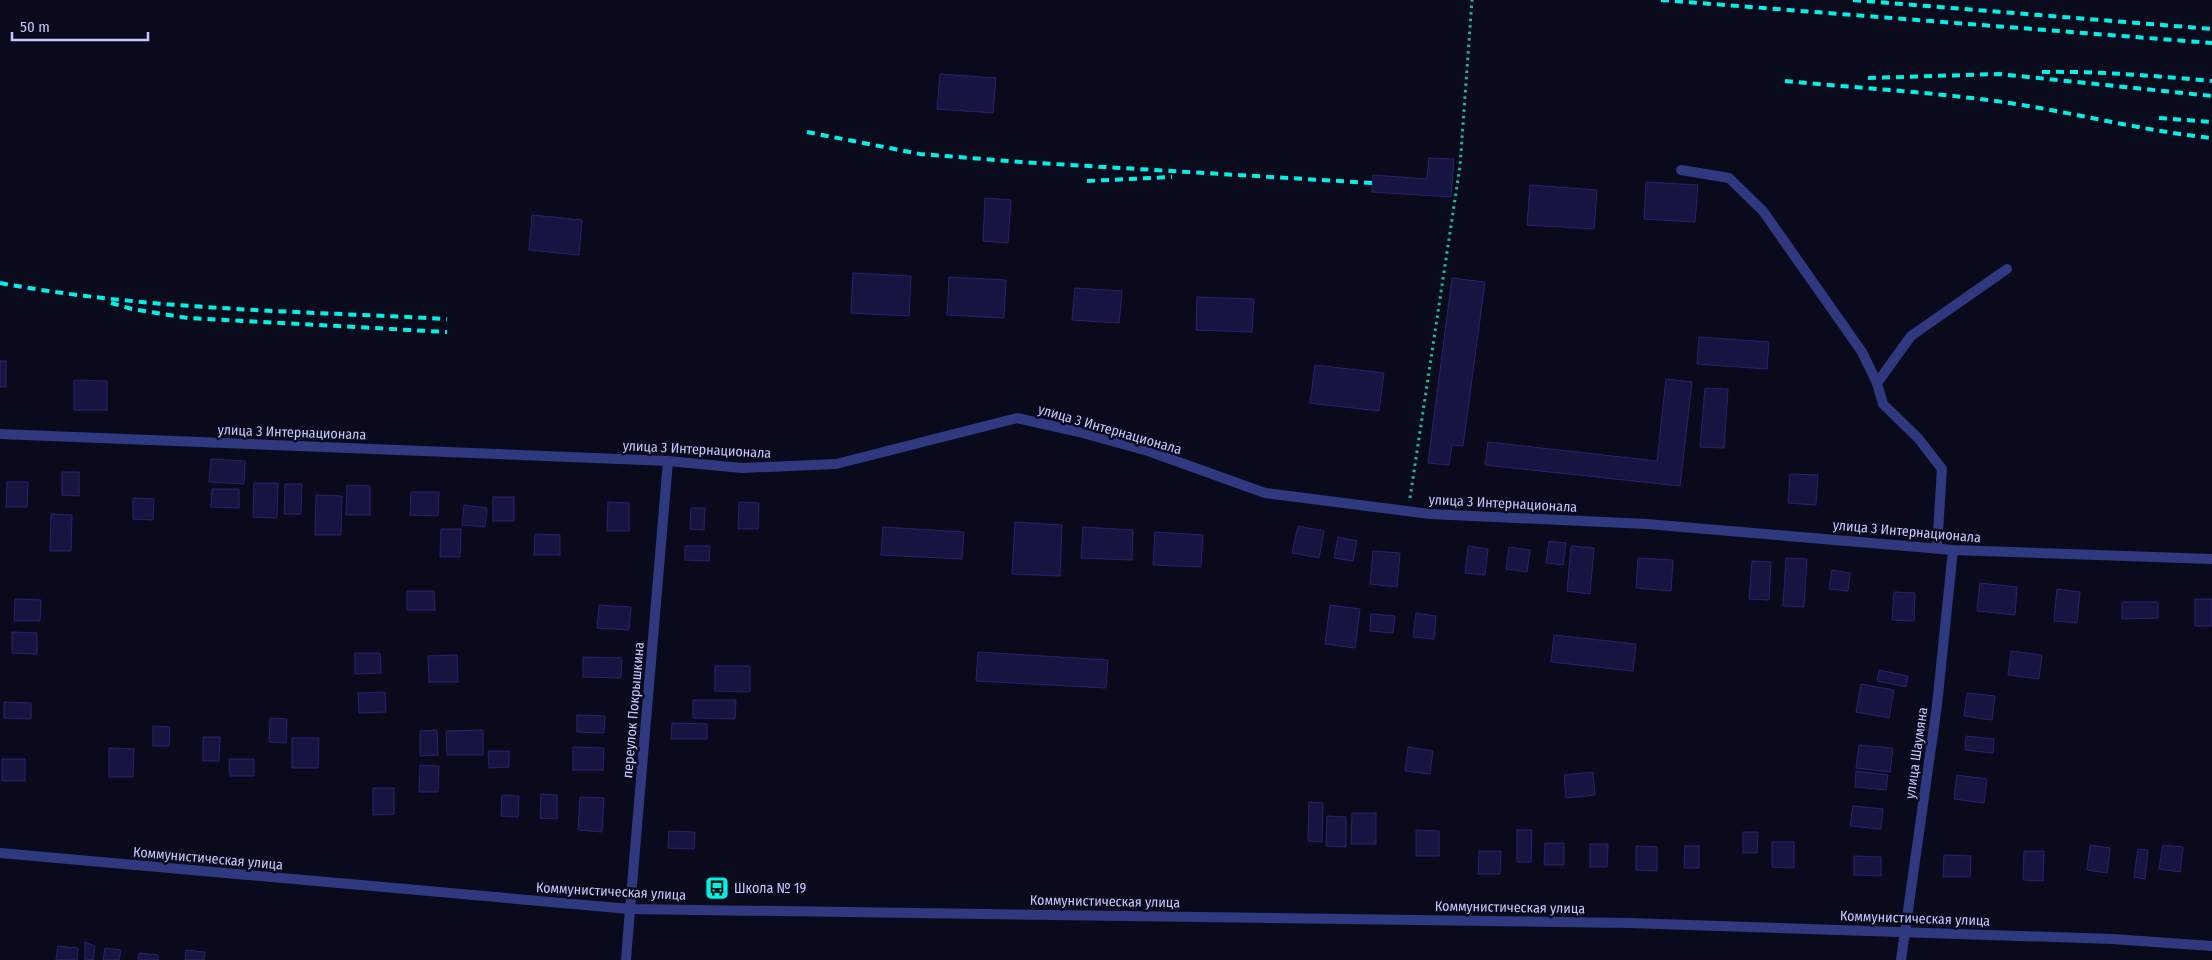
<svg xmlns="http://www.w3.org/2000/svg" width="2212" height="960" viewBox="0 0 2212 960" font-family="'Fira Sans Condensed',sans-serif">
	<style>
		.building { fill: #161440; stroke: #28246e }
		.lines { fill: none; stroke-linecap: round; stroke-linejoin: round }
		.path { stroke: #22b798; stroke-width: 3; stroke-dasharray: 2.5 4; stroke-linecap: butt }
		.service { stroke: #303980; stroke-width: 10 }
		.minor { stroke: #303980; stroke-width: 10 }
		.tertiary { stroke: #303980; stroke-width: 10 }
		.rail { stroke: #00f1e5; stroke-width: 4; stroke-dasharray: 8 6; stroke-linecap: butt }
		.labels { text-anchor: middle; stroke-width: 5; stroke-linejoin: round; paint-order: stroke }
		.street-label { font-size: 14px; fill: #c6c8ff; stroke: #0a0a1d }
		.poi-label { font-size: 14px; fill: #c6c8ff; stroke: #0a0a1d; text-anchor: start }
	</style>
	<rect width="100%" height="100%" fill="#0a0a1d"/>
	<g class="building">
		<polygon points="940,74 996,78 993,113 937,109"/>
		<polygon points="1429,158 1454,159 1451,197 1372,192 1373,175 1427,179"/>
		<polygon points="1646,182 1698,185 1695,222 1644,219"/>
		<polygon points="1530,185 1597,190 1594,229 1527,225"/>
		<polygon points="985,198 1011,200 1008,243 983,241"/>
		<polygon points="532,215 582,220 579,255 529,250"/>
		<polygon points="853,273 911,276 909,316 851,313"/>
		<polygon points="949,277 1006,280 1004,318 947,315"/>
		<polygon points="1452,278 1485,282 1463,446 1452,445 1449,465 1428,463"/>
		<polygon points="1075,288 1122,291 1119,323 1072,320"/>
		<polygon points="1197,297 1254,299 1252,332 1196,330"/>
		<polygon points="1699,337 1769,342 1767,369 1697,364"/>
		<rect x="0" y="361" width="6" height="26"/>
		<polygon points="1315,365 1384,373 1379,411 1310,403"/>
		<polygon points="1666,379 1692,382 1680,486 1485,465 1488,442 1657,461"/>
		<polygon points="74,380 107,381 107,410 74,410"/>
		<polygon points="1705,388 1728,389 1724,448 1700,447"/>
		<polygon points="211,459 245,461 244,484 209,482"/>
		<polygon points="62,472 79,472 79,496 62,495"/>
		<polygon points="1790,474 1818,475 1816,505 1788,503"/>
		<polygon points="7,482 28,482 27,507 6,507"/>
		<polygon points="254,483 278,483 277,518 253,517"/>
		<polygon points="285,484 302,484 301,514 284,514"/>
		<polygon points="347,485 370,486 370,515 346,515"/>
		<polygon points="212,489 239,489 239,508 211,507"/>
		<polygon points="411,492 439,492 438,516 410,515"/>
		<polygon points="316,495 342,496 341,535 315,535"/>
		<rect x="493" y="497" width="21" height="24"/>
		<polygon points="133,498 154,499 153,520 133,519"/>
		<polygon points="608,502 629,503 629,531 607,531"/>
		<polygon points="739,502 759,503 758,529 738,529"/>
		<polygon points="464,505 487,508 485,527 462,525"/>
		<polygon points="691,508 705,508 704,530 690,529"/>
		<polygon points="51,514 72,515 71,551 50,551"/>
		<polygon points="1015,522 1062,525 1060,576 1012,574"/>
		<polygon points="1298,526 1324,531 1319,558 1292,553"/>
		<polygon points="883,527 964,532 962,559 881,555"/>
		<polygon points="1083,527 1133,530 1132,560 1081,558"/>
		<polygon points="441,529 461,529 460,557 440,557"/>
		<polygon points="1155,532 1203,535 1201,567 1153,565"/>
		<polygon points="535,534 560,535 560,555 534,555"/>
		<polygon points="1338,537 1357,541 1353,561 1334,558"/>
		<polygon points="1549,541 1566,543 1563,565 1546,563"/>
		<polygon points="685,546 710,546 709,561 685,560"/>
		<polygon points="1468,546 1488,549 1485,575 1465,573"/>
		<polygon points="1571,546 1594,548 1590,594 1567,591"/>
		<polygon points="1509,547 1530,550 1527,572 1506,569"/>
		<polygon points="1373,551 1400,553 1397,587 1370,584"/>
		<polygon points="1638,558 1673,560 1671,591 1636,588"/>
		<polygon points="1786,558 1807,559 1804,607 1783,606"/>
		<polygon points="1752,561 1771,562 1769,600 1749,599"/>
		<polygon points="1832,570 1850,573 1848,591 1829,589"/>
		<polygon points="1980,583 2017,587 2015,615 1977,611"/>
		<polygon points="2057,589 2080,592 2077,623 2054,621"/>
		<polygon points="407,591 434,591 435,610 407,610"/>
		<polygon points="1894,592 1915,593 1914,621 1892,620"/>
		<polygon points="15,599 41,600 40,621 14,621"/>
		<rect x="2195" y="599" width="17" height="27"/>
		<polygon points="2122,602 2158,602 2158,618 2122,619"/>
		<polygon points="599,605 631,607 629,630 597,628"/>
		<polygon points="1330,605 1360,609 1355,648 1325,644"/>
		<polygon points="1416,613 1436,616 1434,639 1413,637"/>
		<polygon points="1371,614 1395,616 1393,633 1370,631"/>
		<polygon points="12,632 37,633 37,654 12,653"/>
		<polygon points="1554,635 1636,644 1633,671 1551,662"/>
		<polygon points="2011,651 2042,655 2039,679 2008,675"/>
		<polygon points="978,652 1108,660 1106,688 976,681"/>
		<polygon points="355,653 380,653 381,673 355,674"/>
		<polygon points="457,655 458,682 429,682 428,656"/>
		<polygon points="583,657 622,658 621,678 583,677"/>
		<polygon points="715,666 750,666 750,692 715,691"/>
		<polygon points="1879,670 1908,676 1906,687 1877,681"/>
		<polygon points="1861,684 1894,690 1889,718 1856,712"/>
		<polygon points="385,692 386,712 359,713 358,693"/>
		<polygon points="1967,693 1995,696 1992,720 1964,716"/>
		<polygon points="693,700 736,700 735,719 693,718"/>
		<polygon points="4,702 31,703 31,719 4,718"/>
		<polygon points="577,715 605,716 604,733 577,732"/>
		<polygon points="270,718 287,719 286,743 269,742"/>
		<polygon points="672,723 707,724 707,739 671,739"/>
		<polygon points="153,726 170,727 169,746 153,746"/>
		<polygon points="437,730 438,755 420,756 420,731"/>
		<polygon points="483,730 483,755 447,755 446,731"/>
		<polygon points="1966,736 1994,739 1993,753 1965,750"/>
		<polygon points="203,737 220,737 219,761 203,761"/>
		<polygon points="292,738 319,738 318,768 292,768"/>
		<polygon points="1859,745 1893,748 1890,772 1856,768"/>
		<polygon points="573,747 604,748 603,770 573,770"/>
		<polygon points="1408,747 1433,751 1430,774 1405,771"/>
		<polygon points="109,748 134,749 133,777 109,777"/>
		<polygon points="488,751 509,751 509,767 489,768"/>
		<rect x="2" y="759" width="23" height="22"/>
		<polygon points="229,759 254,759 254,776 230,776"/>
		<polygon points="420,765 439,766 438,792 419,792"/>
		<polygon points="1856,771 1888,775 1886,790 1855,787"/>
		<polygon points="1593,772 1595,795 1566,798 1564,775"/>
		<polygon points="1957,775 1987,779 1984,803 1954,799"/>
		<polygon points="373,788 394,788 394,814 373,815"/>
		<polygon points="541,794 557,795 557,819 540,818"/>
		<polygon points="502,795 519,796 518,817 501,816"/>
		<polygon points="580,797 604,798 602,832 578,830"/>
		<polygon points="1309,802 1323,803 1322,842 1308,841"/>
		<polygon points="1853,806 1883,809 1881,829 1850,826"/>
		<polygon points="1352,813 1376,813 1376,844 1351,844"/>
		<polygon points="1327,816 1346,817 1346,847 1326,846"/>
		<polygon points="1416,830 1439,831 1439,856 1416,856"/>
		<polygon points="1517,830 1532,830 1531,862 1517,862"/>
		<polygon points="669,831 695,832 694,849 668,848"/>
		<polygon points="1743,832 1758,832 1757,853 1743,853"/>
		<polygon points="1772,842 1794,842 1794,868 1772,867"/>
		<polygon points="1545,843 1564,843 1564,865 1544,865"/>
		<polygon points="1590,844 1608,844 1607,867 1590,867"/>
		<polygon points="2090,845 2110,848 2107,873 2087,870"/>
		<polygon points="2163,845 2183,847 2180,872 2159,869"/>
		<polygon points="1636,846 1657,847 1657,871 1636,870"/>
		<polygon points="1685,846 1699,846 1699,868 1684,868"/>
		<polygon points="2138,849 2148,850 2145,879 2134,877"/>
		<polygon points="1479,851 1501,851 1500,874 1478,874"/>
		<polygon points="2024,851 2044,851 2043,881 2023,880"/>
		<polygon points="1944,855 1971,856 1970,877 1943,877"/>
		<polygon points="1854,856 1881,857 1881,876 1854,875"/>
		<polygon points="85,942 95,946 93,960 85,960"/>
		<polygon points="58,946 78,948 77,960 56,960"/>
		<polygon points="105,948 121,950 119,960 103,960"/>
		<polygon points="186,950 205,952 204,960 185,960"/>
		<polygon points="139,953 158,955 158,960 138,960"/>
	</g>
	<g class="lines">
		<polyline class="path" points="1410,498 1460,166 1472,0"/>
		<g class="service">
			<polyline points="1681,170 1729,178 1763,211 1862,352 1877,383"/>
			<polyline points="1937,547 1942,469 1918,438 1883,404 1877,383 1911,336 2007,269"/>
		</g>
		<g class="minor">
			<polyline points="0,434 668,461 742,468 836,464 1017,418 1079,432 1148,451 1265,493 1430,514 1647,524 1953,550 2212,559"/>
			<polyline points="668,461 630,909 1629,923 2112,939 2212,946"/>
			<polyline points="1901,960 1937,705 1953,550"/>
		</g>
		<polyline class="tertiary" points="0,853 630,909 626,960"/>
		<g class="rail">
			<polyline points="1661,0 2212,43"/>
			<polyline points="1853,0 2212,29"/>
			<path d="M2042,72C2099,71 2155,76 2212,81"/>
			<polyline points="1868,78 1999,74 2212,96"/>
			<path d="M1785,81C1857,88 1931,92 2003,102C2073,112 2142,131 2212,138"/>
			<polyline points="2159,118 2212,122"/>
			<polyline points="807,132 920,154 1021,162 1372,183"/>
			<polyline points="1087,181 1172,177"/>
			<path d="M0,283C147,310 298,311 447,319"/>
			<polyline points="111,303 132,309 188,318 447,332"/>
		</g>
	</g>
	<defs>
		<g id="bus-square" transform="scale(1.25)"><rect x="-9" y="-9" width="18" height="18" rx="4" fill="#00f1e5" stroke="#0a0a1d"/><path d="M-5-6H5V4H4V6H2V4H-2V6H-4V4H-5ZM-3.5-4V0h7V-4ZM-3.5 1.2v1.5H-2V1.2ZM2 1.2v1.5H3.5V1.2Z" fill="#111"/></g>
	</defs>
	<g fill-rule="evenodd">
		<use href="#bus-square" x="717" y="888"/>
	</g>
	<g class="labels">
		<g class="street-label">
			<text transform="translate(1110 429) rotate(16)" y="5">улица 3 Интернационала</text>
			<text transform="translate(292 432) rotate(2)" y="5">улица 3 Интернационала</text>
			<text transform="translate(697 449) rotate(3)" y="5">улица 3 Интернационала</text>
			<text transform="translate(1503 503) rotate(3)" y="5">улица 3 Интернационала</text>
			<text transform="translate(1907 531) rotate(5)" y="5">улица 3 Интернационала</text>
			<text transform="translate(633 710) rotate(-85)" y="5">переулок Покрышкина</text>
			<text transform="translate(1916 753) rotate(-82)" y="5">улица Шаумяна</text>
			<text transform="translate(208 858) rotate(5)" y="5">Коммунистическая улица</text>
			<text transform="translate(611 891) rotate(3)" y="5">Коммунистическая улица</text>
			<text transform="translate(1105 901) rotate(1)" y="5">Коммунистическая улица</text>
			<text transform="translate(1510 907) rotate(1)" y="5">Коммунистическая улица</text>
			<text transform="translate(1915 918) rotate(2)" y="5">Коммунистическая улица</text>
		</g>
		<g class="poi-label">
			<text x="734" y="893">Школа № 19</text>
		</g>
	</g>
	<path d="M12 32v8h136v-8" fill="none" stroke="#c6c8ff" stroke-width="2.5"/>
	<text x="20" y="32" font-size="15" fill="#c6c8ff" stroke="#0a0a1d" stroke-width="4" paint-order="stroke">50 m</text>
</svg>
